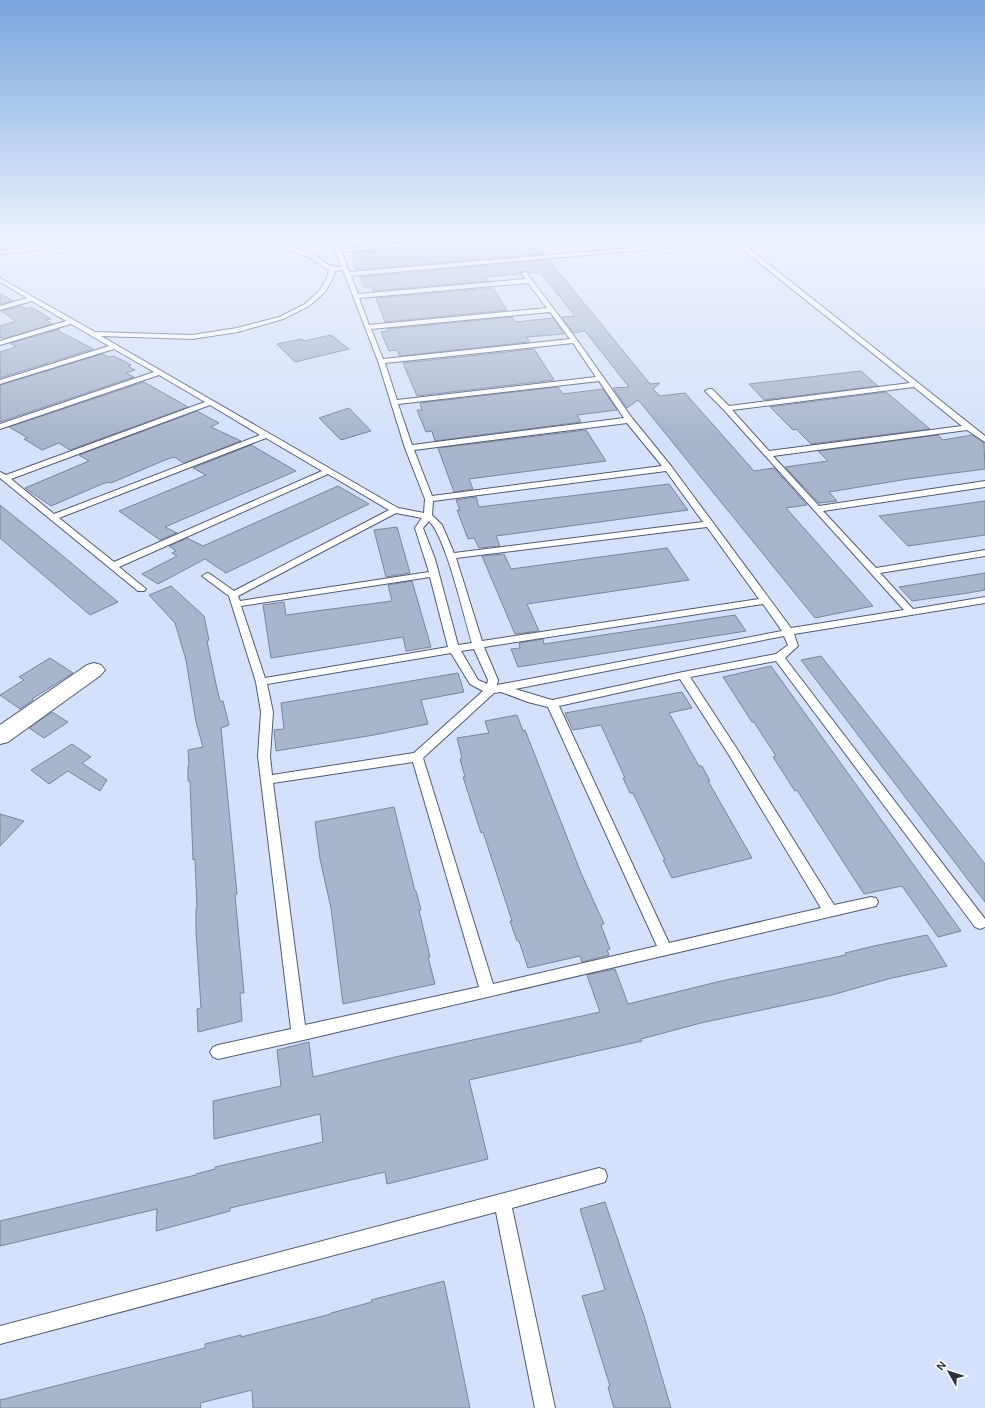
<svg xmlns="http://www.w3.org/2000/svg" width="985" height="1408" viewBox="0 0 985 1408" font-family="Arial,sans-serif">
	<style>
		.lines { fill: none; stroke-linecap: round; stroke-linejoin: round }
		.stream { stroke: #738fcf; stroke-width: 3 }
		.building { fill: #a9b5cd; stroke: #7a859c }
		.lane-casing { stroke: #515b70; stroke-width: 2 }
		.street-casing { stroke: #515b70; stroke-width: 2 }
		.lane { fill: #fff; fill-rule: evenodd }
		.street { fill: #fff; fill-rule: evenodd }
	</style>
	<rect width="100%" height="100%" fill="#d5e1fb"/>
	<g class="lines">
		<polyline class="stream" points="979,239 985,243"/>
	</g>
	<g class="building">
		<polygon points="350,239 433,239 353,246"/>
		<polygon points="533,241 544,254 357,270 352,256 357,256 355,252 458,243 458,247 497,244 500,249 505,250 507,247 506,243"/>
		<polygon points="549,260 650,384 660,383 653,389 660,396 685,393 754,471 774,468 807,505 786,508 873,606 815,618 644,407 638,400 627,408 613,388 629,387 585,331 573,333 562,317 575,316 540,272 529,273 526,271 520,272 520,274 486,277 489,281 373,291 372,286 364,287 360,277"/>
		<polygon points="493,288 507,310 385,322 376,298"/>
		<polygon points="0,293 13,301 0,304"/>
		<polygon points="21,306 27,309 31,307 51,319 46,320 52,324 3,339 0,337 0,326 16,321 1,311"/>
		<polygon points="512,317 515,322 553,318 564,334 527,337 529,342 400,356 397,350 389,351 381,332 388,331 387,329"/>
		<polygon points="60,329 57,330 93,349 0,378 0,352 16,347 10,343"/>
		<polygon points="331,335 349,349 295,362 277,344 302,339 304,341"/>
		<polygon points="534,349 554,380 417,396 403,363"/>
		<polygon points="102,354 109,357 114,356 131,365 128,366 135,370 126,373 134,377 0,422 0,385"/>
		<polygon points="861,371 878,386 764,400 749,384"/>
		<polygon points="144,382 188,407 70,450 59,443 42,450 24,439 28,438 9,427"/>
		<polygon points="558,387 563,394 603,389 617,410 577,415 581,422 435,441 432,431 426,432 417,410 422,410 420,403"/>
		<polygon points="886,392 930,429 811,444 796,429 793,430 770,407"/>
		<polygon points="349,408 371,431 341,440 319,418"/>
		<polygon points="197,411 219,423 211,427 241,441 184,463 174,457 165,460 111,483 109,482 102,484 51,506 25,488 89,461 79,455"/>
		<polygon points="586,430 606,461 469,479 473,489 454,492 438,448"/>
		<polygon points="938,435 943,440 972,435 984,443 985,469 908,479 829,492 837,501 819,503 785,467 828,461 818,451"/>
		<polygon points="251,445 296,471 165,527 177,533 160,540 119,511 206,475 193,468"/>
		<polygon points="669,484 688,510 496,536 500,546 479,548 474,538 468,539 457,510 460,510 456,500 476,497 479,507"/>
		<polygon points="338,486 369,504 226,573 205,559 158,584 142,574 177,556 172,553 176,551 169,546 187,538 203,546"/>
		<polygon points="985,501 985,535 908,546 879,516"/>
		<polygon points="0,505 52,547 118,602 90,615 0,538"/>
		<polygon points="397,527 410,573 386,577 374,530"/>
		<polygon points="667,548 689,580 527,604 539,631 515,634 482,556 504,554 511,569"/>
		<polygon points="985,573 985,590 968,593 912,601 899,587"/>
		<polygon points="412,581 431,647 406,651 403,637 271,658 263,605 284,602 286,615 392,601 388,585"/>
		<polygon points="171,586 204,616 209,640 207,641 216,684 220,701 223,701 229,725 221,728 237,894 235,895 244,993 240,993 242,1021 198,1032 197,1009 201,1008 196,931 196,908 197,908 195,859 193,860 190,781 188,781 188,766 189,766 188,750 203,747 196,722 186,660 175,623 149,595"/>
		<polygon points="735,615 746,631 518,667 511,649 520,648 519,643 543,639 544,644"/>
		<polygon points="821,656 985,864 985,902 801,660"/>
		<polygon points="50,658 73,673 32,699 33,700 20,709 0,695 24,680 19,677"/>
		<polygon points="771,666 961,931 938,937 902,886 864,894 797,790 795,791 773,757 776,756 754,722 752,722 723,677"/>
		<polygon points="458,673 464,692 421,700 428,724 374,735 276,751 274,730 284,729 281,703"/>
		<polygon points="682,692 692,708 669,713 699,766 702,766 710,781 708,781 752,858 672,878 663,860 665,860 633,793 630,793 623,778 625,778 601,725 573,730 565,713"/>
		<polygon points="52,712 68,722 44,738 29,728"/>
		<polygon points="517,715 523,731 525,730 581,873 604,924 601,925 610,949 607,950 609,955 582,962 580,956 528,968 519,941 517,941 510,921 512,921 483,832 481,833 463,777 465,777 460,759 462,758 457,738 489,733 485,721"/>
		<polygon points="72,744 91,757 82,763 107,780 100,791 68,771 49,784 31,770"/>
		<polygon points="394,807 415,891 416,891 421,910 419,910 430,957 428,957 435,984 343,1004 331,908 320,859 315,822"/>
		<polygon points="0,814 24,821 0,846"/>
		<polygon points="927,935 947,966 888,979 832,995 701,1023 641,1039 642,1041 469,1080 488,1159 387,1184 385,1172 230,1208 230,1211 156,1231 157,1209 0,1246 0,1221 196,1175 196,1174 215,1169 215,1167 323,1142 320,1114 214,1139 213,1101 281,1086 277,1050 309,1042 313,1077 395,1057 600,1012 587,975 615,969 628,1004 721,981 846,955 845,953 874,946"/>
		<polygon points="605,1202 644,1316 671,1408 614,1408 608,1387 610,1386 582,1296 605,1290 580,1209"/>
		<polygon points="444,1281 470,1408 253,1408 252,1390 200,1403 201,1408 0,1408 0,1400 205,1348 205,1344 241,1335 241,1337 331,1314 331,1313 372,1302 371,1300"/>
	</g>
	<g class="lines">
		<g class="lane-casing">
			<g id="lane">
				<polygon points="127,239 152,239 0,254 0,250"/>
				<path d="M251,239C267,239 299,248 314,255C325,261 329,268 341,267L331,239H337L341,249L454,239H479L342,252L349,272L737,239L985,436V442L967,430L773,456L819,506L985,481V487L823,511L876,568L985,550V556L880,573L913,609L985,597V603L794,634L798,646L785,658L985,919V927L980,929L975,927L776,661L690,677L737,749L834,905L871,897L876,898L878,902L876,906L299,1041L218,1059L213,1057L210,1052L213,1047L218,1045L291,1029L258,756L261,712L256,682L229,596L202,576L207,573L210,574L234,591L389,510L328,474L119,567L146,589L144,591H138L0,478V472L6,475L205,402L159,375L0,429V424L154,372L114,349L0,384V380L109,346L71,324L0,345V341L66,321L32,301L0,310V306L27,298L0,282V278L95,332L192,335L237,328L279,317L305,304L320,290L327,278L329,270L309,257ZM733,242L910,383L729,406L712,389H709L705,391L724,410L904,610L791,628L671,466L632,418L577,340L526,272L521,273L526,279L358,294L351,276ZM343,270L378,361L405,448L425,499L424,513L398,508L101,336L192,339L238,332L283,319L309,306L325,292L333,278L335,271ZM528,283L547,308L369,325L359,298ZM550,312L570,339L383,359L371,329ZM573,343L596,377L397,400L385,363ZM599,381L624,418L412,445L398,404ZM914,387L962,426L769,451L732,410ZM210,405L260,435L54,514L11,479ZM627,423L662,466L432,496L414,450ZM266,438L322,471L114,562L59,518ZM666,471L703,522L454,553L442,525L432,515L433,501ZM396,513L422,518L415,528L429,572L240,601L238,596ZM429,521C446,537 464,617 472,643L458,645L435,559L423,528ZM707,527L759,599L482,641L456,558ZM430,577L448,647L265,678L241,606ZM763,604L782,631L497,685L498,680L484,647ZM784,636L788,645L776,654L683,672L552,700L515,689ZM474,649L488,680L487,684L478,680L461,651ZM451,653L470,684L483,691L414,753L272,775L270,756L273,712L267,684ZM680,679L729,755L821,908L669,943L559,706ZM501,692L528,702L548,707L657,946L493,984L423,758L494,693ZM413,762L479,987L305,1025L273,783Z"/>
				<polygon points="495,239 501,239 506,247 505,248 501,248"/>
				<polygon points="599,1168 605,1170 607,1176 605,1182 512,1208 555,1408 535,1408 496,1212 0,1344 0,1326"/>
			</g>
		</g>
		<g class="street-casing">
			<polygon id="street" points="94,663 101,665 105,670 101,675 8,742 0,744 0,725 87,665"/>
		</g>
		<use href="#lane" class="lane"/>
		<use href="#street" class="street"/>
	</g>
	<linearGradient id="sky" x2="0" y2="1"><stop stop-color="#79a5de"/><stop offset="0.55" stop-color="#ecf2fd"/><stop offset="1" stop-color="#ecf2fd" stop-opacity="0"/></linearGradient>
	<rect width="985" height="436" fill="url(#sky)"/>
	<g transform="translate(949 1372) rotate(309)" stroke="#ffffff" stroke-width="3" paint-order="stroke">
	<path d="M0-3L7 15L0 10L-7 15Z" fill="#2c313b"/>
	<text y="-6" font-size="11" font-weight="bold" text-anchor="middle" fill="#2c313b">N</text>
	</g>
</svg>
